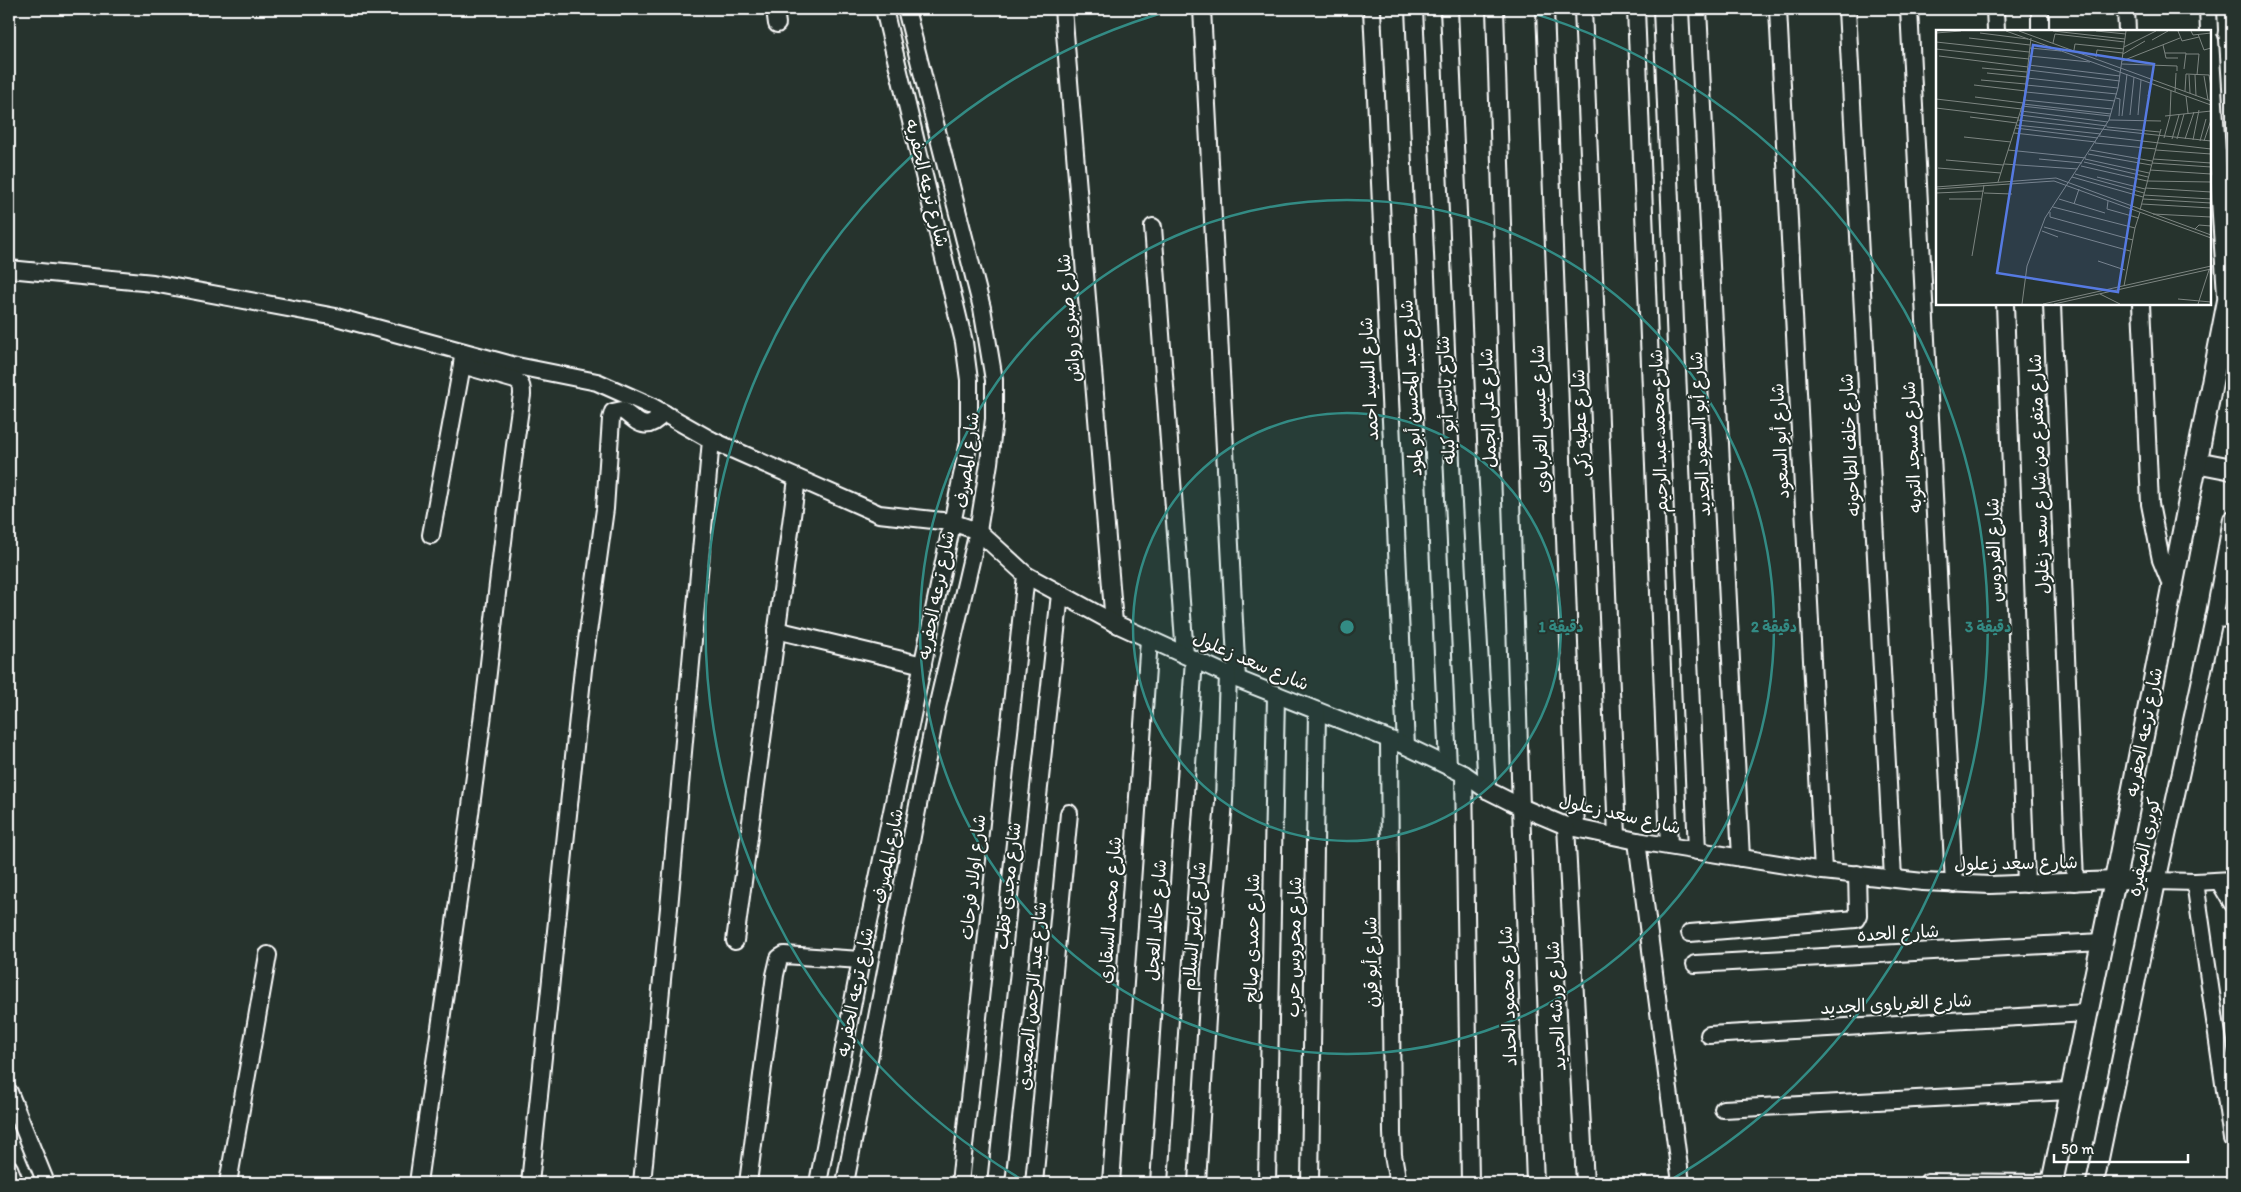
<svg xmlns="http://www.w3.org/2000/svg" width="2241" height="1192" viewBox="0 0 2241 1192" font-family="Itim,'Playpen Sans Arabic',sans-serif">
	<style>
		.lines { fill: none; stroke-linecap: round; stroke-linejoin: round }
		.minor-casing { stroke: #fff; stroke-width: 20 }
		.tertiary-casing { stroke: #fff; stroke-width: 24 }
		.minor { stroke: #26332d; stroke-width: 16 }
		.tertiary { stroke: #26332d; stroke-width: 20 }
		.ring { fill: none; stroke: #338b84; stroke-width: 2.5 }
		.labels { text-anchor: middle; stroke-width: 4; stroke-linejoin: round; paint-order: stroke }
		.street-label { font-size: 18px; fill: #fff; stroke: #26332d }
		.inset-road { fill: none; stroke: #7d8581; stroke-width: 1 }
		.view { fill: #567ae2; fill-opacity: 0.15; stroke: #567ae2; stroke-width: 2.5 }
		.inset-edge { fill: none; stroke: #fff; stroke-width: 2.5 }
		.centre { fill: #338b84; stroke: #26332d; stroke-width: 2.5 }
		.ring-label { font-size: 15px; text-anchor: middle; font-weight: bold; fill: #338b84; stroke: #26332d; stroke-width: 4; stroke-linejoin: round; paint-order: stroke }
	</style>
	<rect width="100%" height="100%" fill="#26332d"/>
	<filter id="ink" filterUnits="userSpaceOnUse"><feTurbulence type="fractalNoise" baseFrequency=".02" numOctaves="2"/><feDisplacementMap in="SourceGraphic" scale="10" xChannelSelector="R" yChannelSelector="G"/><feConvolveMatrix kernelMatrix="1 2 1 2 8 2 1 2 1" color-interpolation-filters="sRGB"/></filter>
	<g filter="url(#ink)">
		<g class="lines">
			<g class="minor-casing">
				<g id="minor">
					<polyline points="775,9 777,24"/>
					<polyline points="1063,9 1114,623"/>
					<polyline points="1202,9 1237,679"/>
					<polyline points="1372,9 1406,746"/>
					<polyline points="1414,9 1448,766"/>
					<polyline points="1449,9 1470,485 1487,790"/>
					<polyline points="1495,9 1521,807 1535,1183"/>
					<polyline points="1545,9 1576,828"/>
					<polyline points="1583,9 1617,836"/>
					<polyline points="1636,9 1669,846"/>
					<polyline points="1662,9 1697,851"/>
					<polyline points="1698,9 1741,858"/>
					<polyline points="1778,9 1823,871"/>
					<polyline points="1847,9 1893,878"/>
					<polyline points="1909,9 1954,884"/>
					<polyline points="1995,9 1996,31"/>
					<polyline points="2040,9 2040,31"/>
					<polyline points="2126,9 2127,31"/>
					<polyline points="2208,9 2209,31"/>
					<polyline points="2210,40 2226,295"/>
					<polyline points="1153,227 1185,655"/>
					<polyline points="9,269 153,283 336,317 512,365 597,382 651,406 711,440 879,514 951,522 978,531 1026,575 1114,623 1237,679 1406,746 1464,774 1487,790 1521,807 1566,826 1637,841 1823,871 1923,882 1990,885 2115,880 2195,882 2232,880"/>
					<polyline points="2005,304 2026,884"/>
					<polyline points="2052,304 2075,882"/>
					<polyline points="2141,304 2150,504 2161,560 2172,587"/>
					<polyline points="431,535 462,365"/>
					<polyline points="2214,619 2232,618"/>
					<polyline points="776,630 923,665"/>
					<polyline points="1389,740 1392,1133 1393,1155 1398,1183"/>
					<polyline points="1464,774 1470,1183"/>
					<polyline points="1566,826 1585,1183"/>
					<polyline points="1637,841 1681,1183"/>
					<polyline points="2219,881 2232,903"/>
					<polyline points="2195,882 2232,1139"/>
					<polyline points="1690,933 1856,919 1858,915 1857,874"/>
					<polyline points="735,941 797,479"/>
					<polyline points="1695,964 2102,942"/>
					<polyline points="1709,1035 2086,1013"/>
					<polyline points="9,1092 46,1183"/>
					<polyline points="1723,1109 2069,1091"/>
					<polyline points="9,1168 15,1183"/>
					<polyline points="1928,1182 2054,1183"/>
					<polyline points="228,1183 268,955"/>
					<path d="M418,1183C441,1016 467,849 487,681C498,585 508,490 522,395C522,387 522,384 515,380L462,365L463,352"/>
					<path d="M530,1183L583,669L605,509L611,419L613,412L622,410C640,424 646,433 664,413"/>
					<polyline points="642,1183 669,908 711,440"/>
					<polyline points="748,1183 775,975 779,958 784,955 861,960"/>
					<polyline points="818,1183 861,960 969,442 969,380 964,342 884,9"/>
					<polyline points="845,1183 936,712 978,531 989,463 994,419 994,380 982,308 906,9"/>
					<polyline points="960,1183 1026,575"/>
					<polyline points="996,1183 1060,594"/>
					<polyline points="1034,1183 1069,813"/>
					<polyline points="1111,1183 1149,639"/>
					<polyline points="1159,1183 1194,659"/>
					<polyline points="1197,1183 1210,969 1224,802 1228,673"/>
					<polyline points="1267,1183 1276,694"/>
					<polyline points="1310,1183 1317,711"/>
					<polyline points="2095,1183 2157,882 2214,619 2232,519"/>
				</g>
			</g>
			<g class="tertiary-casing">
				<g id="tertiary">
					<polyline points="2196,462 2232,469"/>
					<polyline points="2052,1183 2115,880 2232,280"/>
				</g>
			</g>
			<use href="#minor" class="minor"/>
			<use href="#tertiary" class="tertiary"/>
		</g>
	</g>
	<circle cx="1347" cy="627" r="214" fill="#338b84" fill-opacity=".12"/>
	<g class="ring">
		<circle cx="1347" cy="627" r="214"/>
		<circle cx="1347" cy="627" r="427"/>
		<path d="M1026 1182A641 641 0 0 1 1176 9M1518 9A641 641 0 0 1 1667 1182"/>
	</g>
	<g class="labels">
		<g class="street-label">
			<text transform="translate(927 183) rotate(76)" y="6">شارع ترعه الحفريه</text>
			<text transform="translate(1069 318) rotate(-95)" y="6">شارع صبرى رواش</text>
			<text transform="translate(1369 379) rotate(-93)" y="6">شارع السيد احمد</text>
			<text transform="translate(1411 388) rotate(-93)" y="6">شارع عبد المحسن أبو لمود</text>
			<text transform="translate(1446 400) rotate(-93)" y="6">شارع ياسر أبو كيله</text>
			<text transform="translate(1488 408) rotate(-92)" y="6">شارع على الجمل</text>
			<text transform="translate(1540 419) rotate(-92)" y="6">شارع عيسى الغرباوى</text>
			<text transform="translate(1580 423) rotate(-92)" y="6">شارع عطيه زكى</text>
			<text transform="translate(1659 431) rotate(-92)" y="6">شارع محمد عبد الرحيم</text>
			<text transform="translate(1700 434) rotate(-93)" y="6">شارع أبو السعود الجديد</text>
			<text transform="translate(1780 441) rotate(-93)" y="6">شارع أبو السعود</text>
			<text transform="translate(1850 445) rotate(-93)" y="6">شارع خلف الطاحونه</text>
			<text transform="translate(1912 447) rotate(-93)" y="6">شارع مسجد التوبه</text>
			<text transform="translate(967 460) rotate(-83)" y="6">شارع المصرف</text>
			<text transform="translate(2039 474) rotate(-92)" y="6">شارع متفرع من شارع سعد زغلول</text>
			<text transform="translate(1994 550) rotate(-92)" y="6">شارع الفردوس</text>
			<text transform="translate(936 595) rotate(-79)" y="6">شارع ترعه الحفريه</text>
			<text transform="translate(1251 661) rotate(23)" y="6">شارع سعد زعلول</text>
			<text transform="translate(2144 732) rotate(-79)" y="6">شارع ترعه الحفريه</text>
			<text transform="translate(1620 814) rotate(13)" y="6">شارع سعد زعلول</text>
			<text transform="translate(2144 847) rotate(-78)" y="6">كوبرى الصفيره</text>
			<text transform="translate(888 856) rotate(-79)" y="6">شارع المصرف</text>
			<text transform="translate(2016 863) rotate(-1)" y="6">شارع سعد زعلول</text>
			<text transform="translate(973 877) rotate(-84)" y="6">شارع اولاد فرحات</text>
			<text transform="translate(1008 886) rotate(-84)" y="6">شارع مجدى قطب</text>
			<text transform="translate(1110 910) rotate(-86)" y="6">شارع محمد السقارى</text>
			<text transform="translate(1156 920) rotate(-86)" y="6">شارع خالد العجل</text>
			<text transform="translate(1194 926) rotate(-85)" y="6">شارع ناصر السلام</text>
			<text transform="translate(1898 933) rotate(-3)" y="6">شارع الحده</text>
			<text transform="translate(1252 938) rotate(-89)" y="6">شارع حمدى صالح</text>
			<text transform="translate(1294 947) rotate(-89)" y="6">شارع محروس حرب</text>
			<text transform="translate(1371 962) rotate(-91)" y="6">شارع أبو قرن</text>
			<text transform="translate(855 992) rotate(-79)" y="6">شارع ترعه الحفريه</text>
			<text transform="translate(1032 996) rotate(-85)" y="6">شارع عبد الرحمن الصعيدى</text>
			<text transform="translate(1508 996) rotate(-92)" y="6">شارع محمود الحداد</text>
			<text transform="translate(1896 1004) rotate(-3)" y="6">شارع الغرباوى الجديد</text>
			<text transform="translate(1556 1006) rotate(-93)" y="6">شارع ورشه الحديد</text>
		</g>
	</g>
	<g transform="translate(1936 30)">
		<rect width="275" height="275" fill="#26332d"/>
		<path class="inset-road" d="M70,1L275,75M83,1L275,71M117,1L189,9M160,1L190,4M242,1L246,11L263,7M255,1L257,5L275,3M0,3L25,1M44,3L92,9M262,4L268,20L275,18M33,8L94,15M216,10L232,1M0,12L93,22M117,13L119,4L189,12M227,15L230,28H242M188,17L220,1M94,18L125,21M0,19L93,29M138,20L139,14L188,19M229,23H250L248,39M187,24L209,11M250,24H263L261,45M3,26L92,37M93,26L154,32M160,27L161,20L187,23M186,31L244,8M186,34L241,36V41M92,35L184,46M46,38L91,42M92,40L184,51M51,43L91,47M253,45L254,63M259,45L260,66M268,46L272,70M91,48L182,58M45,50L90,54M38,55L90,61M90,55L181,64M249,61L250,44L273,45L275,57M90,62L179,71M239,62L240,43M212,66L216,49M250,66L252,83M39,67L87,73M180,68L184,69L183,86M0,69L86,79M88,70L176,79M87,74L175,84M86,76L174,86M0,78L83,88M85,81L172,92M84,85L171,96M194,85L198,47M202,85L205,50M186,86L191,44M229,86L275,81M34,87L81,93M82,90L275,111M173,90L225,91M80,95L165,104M171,97L224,102M79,98L162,108M78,103L160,112M163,106L275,119M28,107L75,112M228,108L234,86L235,61M236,109L243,85M241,109L248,84M249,109L258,82M257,110L263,80M264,111L270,89M268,111L275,90M159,113L220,119M72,120L150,128M154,120L216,131M220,120L275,124M152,124L215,135M103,129L146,133M149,129L213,143M217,129L275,133M10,130L67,135M148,132L212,147M216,133L275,137M68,134L142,139M145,136L211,151L275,152M2,138L65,143M214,140L275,144M139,144L208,163M136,147L207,167M161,147L209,159M62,152L88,70L95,8M0,157L120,148L275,205M209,158L275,162M0,159L118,151L275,208M0,163L48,161M48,163L76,164M207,165L275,169M13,169H46M123,169L169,183M207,169L275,173M172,171L171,179L203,188M138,174L143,159M206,174L275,178M117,177L199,198L188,256M204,180L225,99M114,182V187L197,210M217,184L275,187M108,197L194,221M199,198L204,182M259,199L263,195L275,196M106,201L122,207M36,226L48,155M162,231L189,240M164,264L184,274M242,269L275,272M86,274L91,236L109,188L173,90L182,58L190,1M107,274L275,236M118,274L275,239M262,274L273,240"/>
		<path class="view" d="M97,15L218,34L182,262L61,243Z"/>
		<rect width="275" height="275" class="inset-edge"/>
	</g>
	<circle cx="1347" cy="627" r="8" class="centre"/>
	<g class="ring-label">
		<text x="1561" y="632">1 دقيقة</text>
		<text x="1774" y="632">2 دقيقة</text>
		<text x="1988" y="632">3 دقيقة</text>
	</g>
	<rect width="2241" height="1192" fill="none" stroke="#26332d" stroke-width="30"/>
	<rect x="15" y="15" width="2211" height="1162" fill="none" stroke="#fff" stroke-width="2" filter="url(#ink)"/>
	<path d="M2054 1154v8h134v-8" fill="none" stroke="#ffffff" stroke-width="2.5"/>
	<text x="2061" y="1154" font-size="15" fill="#ffffff" stroke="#26332d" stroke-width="4" paint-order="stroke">50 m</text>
</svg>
